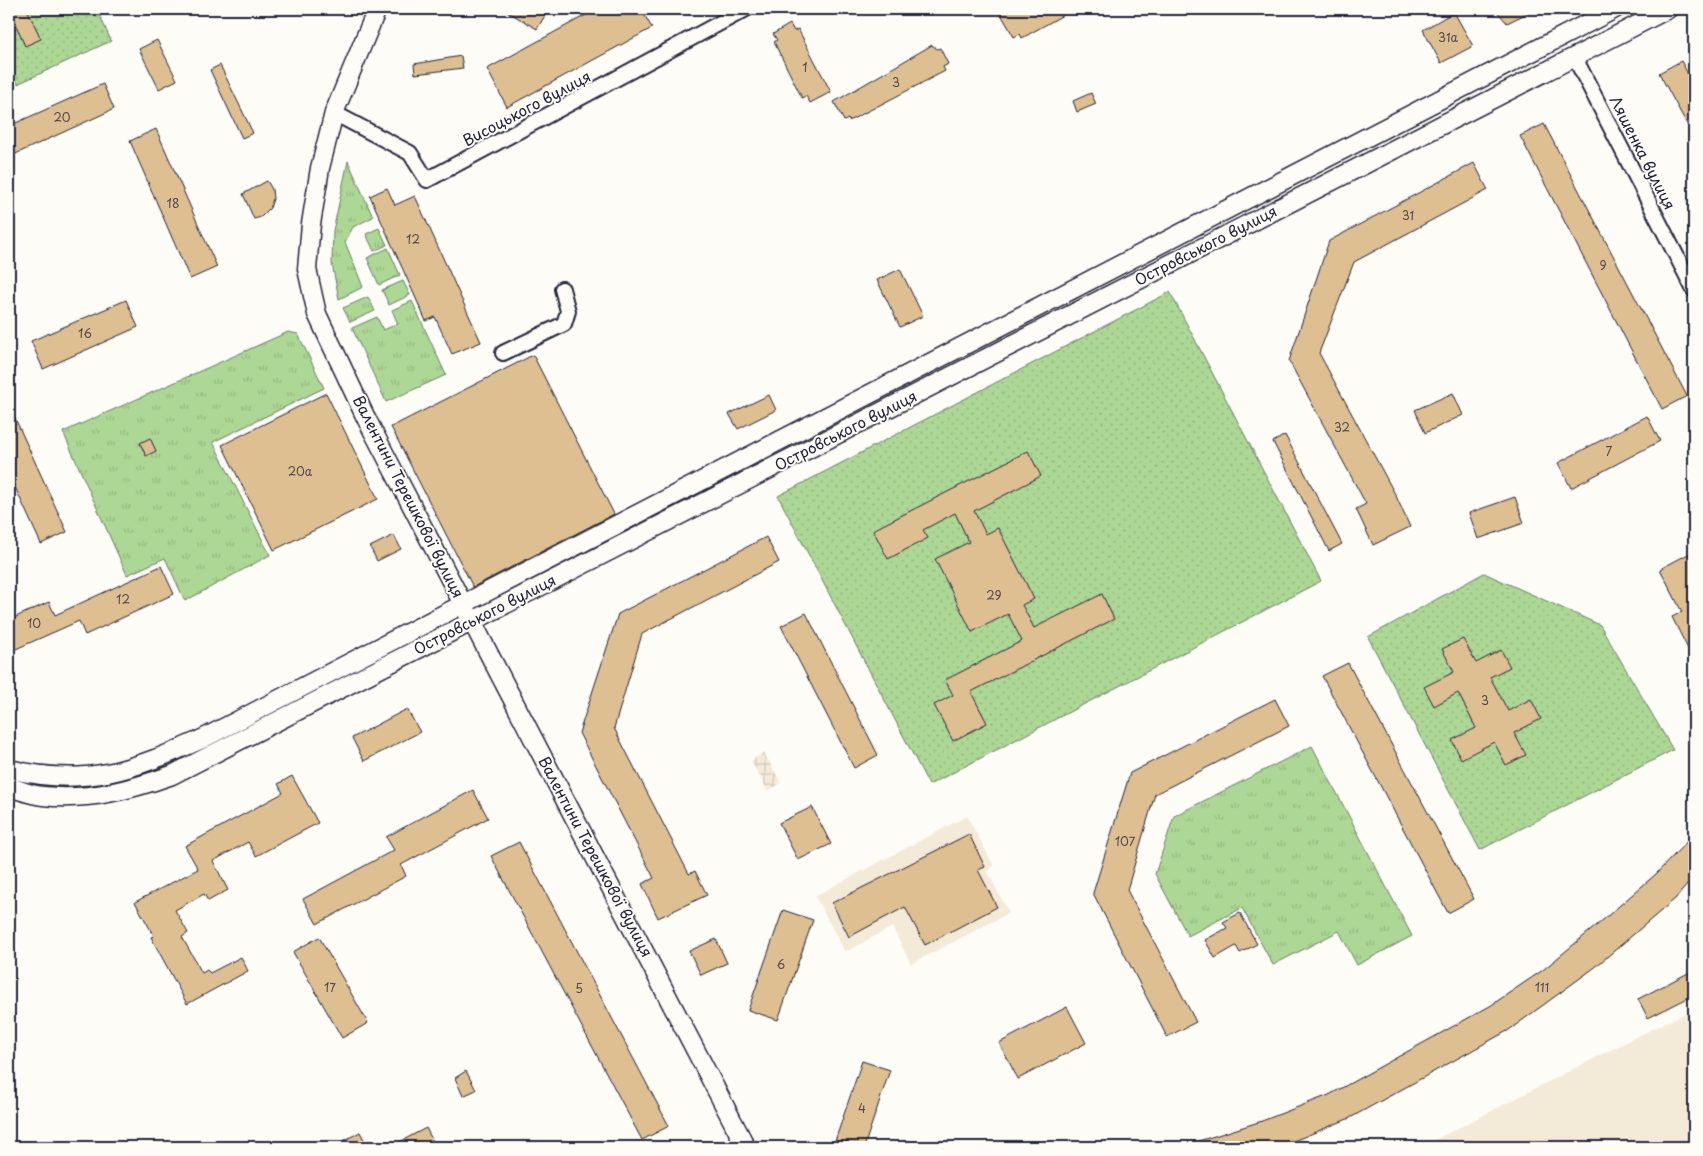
<svg xmlns="http://www.w3.org/2000/svg" width="1703" height="1156" viewBox="0 0 1703 1156" font-family="'Playpen Sans',sans-serif">
	<style>
		.built { fill: #f4ead8 }
		.industrial { fill: url(#industrial-grid) }
		.grass { fill: url(#grass-tufts); stroke: #687c68 }
		.park { fill: url(#park-dots); stroke: #687c68 }
		.building { fill: #debf91; stroke: #22223b }
		.lines { fill: none; stroke-linecap: round; stroke-linejoin: round }
		.minor-casing { stroke: #22223b; stroke-width: 18 }
		.tertiary-casing { stroke: #22223b; stroke-width: 21 }
		.minor { stroke: #fdfcf7; stroke-width: 14 }
		.tertiary { stroke: #fdfcf7; stroke-width: 18 }
		.labels { text-anchor: middle; stroke-width: 4; stroke-linejoin: round; paint-order: stroke }
		.number-label { font-size: 12px; fill: #514950 }
		.street-label { font-size: 15px; fill: #22223b; stroke: #fdfcf7 }
	</style>
	<defs>
		<pattern id="industrial-grid" width="8" height="8" patternUnits="userSpaceOnUse" patternTransform="scale(1.25)"><rect width="8" height="8" fill="#f4ead8"/><path d="M0 4h8M4 0v8" fill="none" stroke="#d1c8ba"/></pattern>
		<pattern id="grass-tufts" width="24" height="20" patternUnits="userSpaceOnUse" patternTransform="scale(1.25)"><rect width="24" height="20" fill="#add794"/><path d="M3 7l-1-3M5 7V3M7 7l1-3M15 17l-1-3M17 17v-4M19 17l1-3" fill="none" stroke="#95b880"/></pattern>
		<pattern id="park-dots" width="8" height="8" patternUnits="userSpaceOnUse" patternTransform="scale(1.25)"><rect width="8" height="8" fill="#add794"/><path d="M2 2h.1M6 6h.1" fill="none" stroke="#95b880" stroke-width="1.8" stroke-linecap="round"/></pattern>
	</defs>
	<rect width="100%" height="100%" fill="#fdfcf7"/>
	<filter id="ink" filterUnits="userSpaceOnUse"><feTurbulence type="fractalNoise" baseFrequency=".02" numOctaves="2"/><feDisplacementMap in="SourceGraphic" scale="10" xChannelSelector="R" yChannelSelector="G"/><feConvolveMatrix kernelMatrix="1 2 1 2 8 2 1 2 1" color-interpolation-filters="sRGB"/></filter>
	<g filter="url(#ink)">
		<g class="built">
			<polygon points="967,816 994,866 987,871 1009,913 911,964 892,927 845,952 815,896"/>
			<polygon points="1694,1009 1694,1147 1421,1147 1636,1037"/>
		</g>
		<polygon class="industrial" points="764,753 781,783 768,791 751,761"/>
		<g class="grass">
			<polygon points="348,161 373,217 353,227 345,242 363,287 339,299 332,264 333,231"/>
			<polygon points="379,228 387,245 374,251 366,234"/>
			<polygon points="388,248 400,275 379,285 367,258"/>
			<polygon points="403,281 410,295 389,305 382,290"/>
			<polygon points="368,297 375,311 350,322 343,308"/>
			<polygon points="412,301 446,375 386,402 352,328 377,317 383,330 398,324 392,310"/>
			<polygon points="288,332 298,334 324,388 213,442 270,555 185,601 165,558 127,575 63,432"/>
			<polygon points="1312,746 1412,936 1357,965 1339,931 1273,965 1242,908 1188,936 1155,874 1174,816"/>
		</g>
		<g class="park">
			<polygon points="9,9 97,9 111,41 9,88"/>
			<polygon points="1170,292 1321,581 929,785 778,496"/>
			<polygon points="1484,573 1600,625 1673,750 1480,850 1368,637"/>
		</g>
		<g class="building">
			<polygon points="9,9 27,9 41,39 25,46"/>
			<polygon points="503,9 549,9 537,29"/>
			<polygon points="597,9 641,9 652,28 507,107 487,69"/>
			<polygon points="998,9 1074,9 1022,38 1020,34 1014,37"/>
			<polygon points="1495,9 1536,9 1507,23"/>
			<polygon points="1454,12 1473,46 1441,63 1423,30"/>
			<polygon points="790,24 794,31 798,29 831,92 810,103 806,96 802,98 774,42 777,40 773,34"/>
			<polygon points="157,40 177,80 159,89 139,49"/>
			<polygon points="932,45 937,49 940,48 948,64 943,67 945,71 849,121 848,119 844,121 834,102"/>
			<polygon points="461,56 463,68 415,74 414,64"/>
			<polygon points="1681,61 1694,85 1694,137 1659,73"/>
			<polygon points="220,65 253,133 242,138 210,70"/>
			<polygon points="103,84 114,109 9,157 9,126"/>
			<polygon points="1091,93 1096,104 1077,112 1073,101"/>
			<polygon points="1544,124 1687,396 1662,409 1520,136"/>
			<polygon points="156,129 217,267 190,279 130,141"/>
			<polygon points="1474,163 1488,190 1354,262 1319,353 1396,496 1410,527 1373,545 1356,509 1366,504 1289,361 1329,241"/>
			<polygon points="267,181 272,189 273,199 270,208 261,217 254,219 243,194"/>
			<polygon points="387,188 395,205 415,196 481,342 452,354 435,317 426,321 370,196"/>
			<polygon points="900,269 923,316 900,327 877,280"/>
			<polygon points="126,300 138,327 43,369 31,341"/>
			<polygon points="533,355 614,514 473,587 391,427"/>
			<polygon points="326,393 378,499 274,550 222,445"/>
			<polygon points="1453,393 1463,415 1425,433 1415,410"/>
			<polygon points="769,395 776,410 738,429 729,414"/>
			<polygon points="9,405 67,532 41,544 9,474"/>
			<polygon points="1647,416 1660,441 1571,488 1558,463"/>
			<polygon points="1285,435 1342,544 1329,551 1273,442"/>
			<polygon points="150,438 156,451 146,456 140,443"/>
			<polygon points="1028,451 1041,476 974,511 986,534 998,528 1034,599 1022,605 1034,628 1102,594 1114,619 971,692 987,723 953,741 934,705 953,695 945,680 1022,641 1008,614 972,632 935,559 969,542 955,513 923,530 928,538 888,559 873,530"/>
			<polygon points="1515,497 1524,523 1478,539 1469,513"/>
			<polygon points="394,535 401,549 377,561 370,547"/>
			<polygon points="766,537 779,562 642,634 614,728 689,874 695,871 707,895 658,918 642,884 654,878 579,733 618,614"/>
			<polygon points="1694,551 1694,661 1672,617 1682,612 1660,569"/>
			<polygon points="161,566 174,594 85,635 79,621 9,652 9,620 49,602 55,615"/>
			<polygon points="806,613 878,755 854,768 781,626"/>
			<polygon points="1463,639 1476,663 1501,650 1510,667 1490,677 1508,711 1531,699 1541,719 1514,733 1526,755 1506,765 1494,742 1461,759 1452,740 1476,728 1458,693 1434,706 1424,687 1454,672 1442,649"/>
			<polygon points="1348,663 1474,899 1448,913 1322,676"/>
			<polygon points="1275,699 1289,726 1155,794 1127,890 1196,1022 1167,1037 1093,893 1130,773"/>
			<polygon points="407,709 420,732 364,761 352,738"/>
			<polygon points="292,776 318,823 256,856 248,842 213,861 228,890 208,901 204,894 175,910 188,933 182,937 202,973 207,970 210,973 241,957 248,971 187,1004 151,937 154,936 135,902 198,869 185,846 283,793 278,784"/>
			<polygon points="473,790 488,818 401,865 406,876 317,924 303,899 394,850 386,837"/>
			<polygon points="812,807 831,844 798,860 779,823"/>
			<polygon points="969,834 985,867 978,870 997,907 925,945 905,907 849,937 832,903"/>
			<polygon points="1694,834 1694,877 1675,899 1594,968 1509,1030 1350,1118 1279,1147 1186,1147 1186,1145 1262,1121 1329,1095 1490,1006 1543,970 1596,926 1656,874"/>
			<polygon points="519,842 669,1126 642,1140 491,856"/>
			<polygon points="783,910 813,920 778,1020 748,1010"/>
			<polygon points="1240,913 1257,944 1240,953 1236,946 1215,958 1205,940 1227,928 1223,922"/>
			<polygon points="319,937 368,1023 342,1038 293,952"/>
			<polygon points="716,939 727,963 701,975 689,951"/>
			<polygon points="1694,970 1694,995 1648,1018 1638,999"/>
			<polygon points="1067,1007 1086,1043 1018,1079 999,1043"/>
			<polygon points="862,1061 890,1070 864,1147 833,1147"/>
			<polygon points="466,1071 476,1090 463,1096 455,1078"/>
			<polygon points="426,1128 436,1147 390,1147"/>
			<polygon points="360,1132 368,1147 332,1147"/>
		</g>
		<g class="lines">
			<g class="minor-casing">
				<g id="minor">
					<polyline points="1575,58 1694,290"/>
					<polyline points="334,113 410,153 427,180 746,9"/>
					<polyline points="503,353 564,324 568,311 562,289"/>
				</g>
			</g>
			<g class="tertiary-casing">
				<g id="tertiary">
					<polyline points="377,9 334,113 320,168 311,224 307,269 317,314 366,418 746,1147"/>
					<path d="M9,769C86,788 133,770 202,739L1615,9"/>
					<path d="M9,787C20,790 31,795 43,796C88,801 130,790 172,775L1668,9"/>
				</g>
			</g>
			<use href="#minor" class="minor"/>
			<use href="#tertiary" class="tertiary"/>
		</g>
	</g>
	<g class="labels">
		<g class="number-label">
			<text x="1448" y="42">31а</text>
			<text x="805" y="72">1</text>
			<text x="896" y="87">3</text>
			<text x="62" y="122">20</text>
			<text x="173" y="208">18</text>
			<text x="1408" y="220">31</text>
			<text x="413" y="244">12</text>
			<text x="1603" y="270">9</text>
			<text x="85" y="338">16</text>
			<text x="1342" y="432">32</text>
			<text x="1609" y="456">7</text>
			<text x="300" y="476">20а</text>
			<text x="994" y="600">29</text>
			<text x="123" y="604">12</text>
			<text x="34" y="628">10</text>
			<text x="1485" y="705">3</text>
			<text x="1125" y="846">107</text>
			<text x="781" y="969">6</text>
			<text x="330" y="992">17</text>
			<text x="1542" y="992">111</text>
			<text x="579" y="993">5</text>
			<text x="862" y="1113">4</text>
		</g>
		<g class="street-label">
			<text transform="translate(527 109) rotate(-28)" y="5">Висоцького вулиця</text>
			<text transform="translate(1642 153) rotate(63)" y="5">Ляшенка вулиця</text>
			<text transform="translate(1206 246) rotate(-27)" y="5">Островського вулиця</text>
			<text transform="translate(846 431) rotate(-27)" y="5">Островського вулиця</text>
			<text transform="translate(408 497) rotate(63)" y="5">Валентини Терешкової вулиця</text>
			<text transform="translate(485 615) rotate(-27)" y="5">Островського вулиця</text>
			<text transform="translate(595 857) rotate(62)" y="5">Валентини Терешкової вулиця</text>
		</g>
	</g>
	<rect width="1703" height="1156" fill="none" stroke="#fdfcf7" stroke-width="30"/>
	<rect x="15" y="15" width="1673" height="1126" fill="none" stroke="#22223b" stroke-width="2" filter="url(#ink)"/>
</svg>
